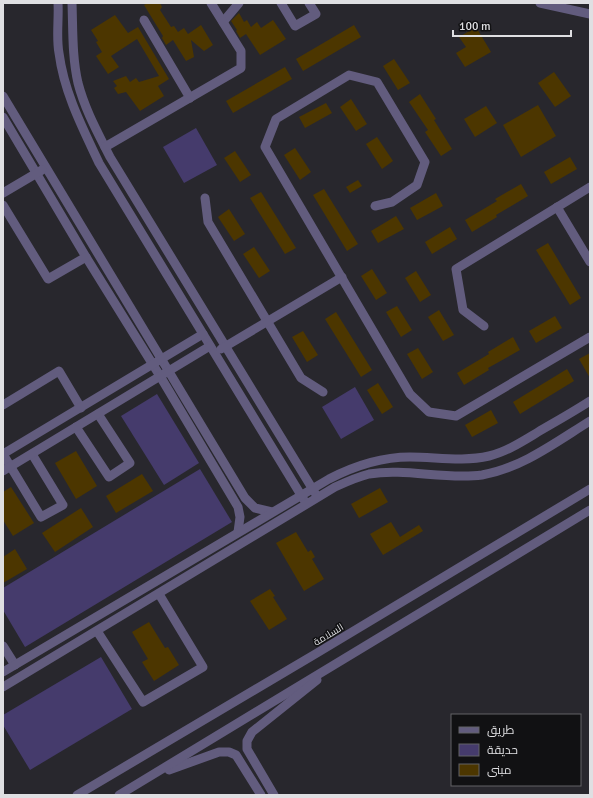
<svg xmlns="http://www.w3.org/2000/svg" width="593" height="798" viewBox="0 0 593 798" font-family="Signika,Cairo,sans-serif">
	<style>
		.green { fill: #453b6c }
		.building { fill: #4c3600 }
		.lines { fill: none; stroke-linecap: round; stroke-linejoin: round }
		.minor { stroke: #625c7e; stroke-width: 9 }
		.labels { text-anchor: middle; stroke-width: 3; stroke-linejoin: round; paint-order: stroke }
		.street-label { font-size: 10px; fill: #dfdfe2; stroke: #111113 }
	</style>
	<rect width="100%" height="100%" fill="#28272d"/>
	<g class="green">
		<polygon points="196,128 217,165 184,183 163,147"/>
		<polygon points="355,387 374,420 341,439 322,407"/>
		<polygon points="157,394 199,463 164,485 121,416"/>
		<polygon points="200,469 232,522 25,647 3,610 3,588"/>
		<polygon points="101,657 132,709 30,770 3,725 3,715"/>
	</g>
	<g class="building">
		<polygon points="148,3 160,3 162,7 160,10 171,27 174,26 178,32 184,28 188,34 201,25 213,45 204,51 191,40 194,57 186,61 173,40 166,45 162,38 163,36 144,5"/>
		<polygon points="239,13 244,22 247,20 251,27 257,22 261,28 273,20 286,39 260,55 246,34 240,38 236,31 237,30 231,21"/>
		<polygon points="115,15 128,33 138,27 169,79 158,86 164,96 140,111 126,92 118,94 114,88 117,86 113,81 126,76 130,82 136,78 139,82 159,76 137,39 111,56 119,67 108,74 96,56 102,52 96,42 98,41 91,30"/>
		<polygon points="354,25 361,37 303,71 296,59"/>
		<polygon points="476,27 491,52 465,67 456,53 466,47 459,37"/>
		<polygon points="394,59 410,83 398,90 383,66"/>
		<polygon points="285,67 292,79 233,113 226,101"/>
		<polygon points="554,72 571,96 555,107 538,83"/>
		<polygon points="420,94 436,119 434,120 452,149 441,156 425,132 428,130 409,102"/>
		<polygon points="351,99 367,124 356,131 340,107"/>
		<polygon points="326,103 332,113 305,128 299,117"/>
		<polygon points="538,105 556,136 521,157 503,125"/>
		<polygon points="486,106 497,123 475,137 464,119"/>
		<polygon points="377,137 393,161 382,169 366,144"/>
		<polygon points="295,148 311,172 300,180 284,155"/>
		<polygon points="235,151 251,175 240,182 224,158"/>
		<polygon points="570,157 577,169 551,184 544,172"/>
		<polygon points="358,180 362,186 350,193 346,187"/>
		<polygon points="521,184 528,196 496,215 497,217 472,232 465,220 497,201 495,199"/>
		<polygon points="324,189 358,244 347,251 313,195"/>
		<polygon points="261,192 296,248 285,254 250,198"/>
		<polygon points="436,193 443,206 417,220 410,208"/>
		<polygon points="229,209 245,234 234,241 218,217"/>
		<polygon points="396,216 404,229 378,243 371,231"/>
		<polygon points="450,227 457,239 432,254 425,242"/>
		<polygon points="548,243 581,298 570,305 536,250"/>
		<polygon points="254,247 270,271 259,278 243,254"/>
		<polygon points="372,269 387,293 376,300 361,276"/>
		<polygon points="416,271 431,295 420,302 405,278"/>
		<polygon points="397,306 412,330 401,337 386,312"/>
		<polygon points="439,310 454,335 443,341 428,317"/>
		<polygon points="336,312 372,370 361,377 325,319"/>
		<polygon points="555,316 562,328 536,343 529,331"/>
		<polygon points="303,331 318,355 307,362 292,337"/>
		<polygon points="513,337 520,350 488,368 489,370 464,385 457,373 489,354 488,352"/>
		<polygon points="418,348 433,372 422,379 407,354"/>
		<polygon points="590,353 590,378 579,359"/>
		<polygon points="567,369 574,381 520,414 513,402"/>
		<polygon points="378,383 393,407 382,414 367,390"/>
		<polygon points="491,410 498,423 472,437 465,425"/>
		<polygon points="76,451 97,486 76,499 55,463"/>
		<polygon points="142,474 153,491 116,513 106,496"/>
		<polygon points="11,487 34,523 13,536 3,520 3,492"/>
		<polygon points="380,488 388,502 359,518 351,504"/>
		<polygon points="81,508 93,527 55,552 42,533"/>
		<polygon points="391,522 400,537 419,525 423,531 383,555 370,534"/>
		<polygon points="296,532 308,552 311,550 315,557 312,559 324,579 304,591 276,543"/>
		<polygon points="15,549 27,569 3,583 3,557"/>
		<polygon points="270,589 275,596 273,597 287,619 269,630 250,601"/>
		<polygon points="149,622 165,648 168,647 179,665 154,681 142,662 148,659 132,632"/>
	</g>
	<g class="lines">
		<g class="minor">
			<path d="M58,3C59,19 56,37 59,53C64,92 82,127 99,163L304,500"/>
			<path d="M72,3C73,30 72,57 78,83C85,110 98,133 110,157L315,493"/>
			<polyline points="281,3 295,26 316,14 309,3"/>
			<polyline points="540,3 590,14"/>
			<polyline points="144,20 190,98"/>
			<polyline points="223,22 239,3"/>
			<polyline points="3,96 245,498 255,508 272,512"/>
			<polyline points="3,117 86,257 160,376 238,507 240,517 238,532"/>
			<polyline points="105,147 241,68 241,51 211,3"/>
			<polyline points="3,193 42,170"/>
			<polyline points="205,198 208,222 301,378 323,392"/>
			<polyline points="3,205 48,279 86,257"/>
			<polyline points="375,206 392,202 417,185 425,162 377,82 349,75 276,119 265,147 410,394 429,412 456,416 590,337"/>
			<polyline points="557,207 590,262"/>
			<polyline points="484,326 463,310 456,269 590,187"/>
			<polyline points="221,349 342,277"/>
			<polyline points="3,405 59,371 81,408"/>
			<polyline points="76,427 109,477 130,463 98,414"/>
			<polyline points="3,454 203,334"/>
			<polyline points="3,454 41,517 63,505 32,454"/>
			<polyline points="3,471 210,346"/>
			<polyline points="97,631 143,702 203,667 159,594"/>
			<polyline points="3,646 15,665"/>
			<path d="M3,672L329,479C354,466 381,457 410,457C436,457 463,462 489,456C506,452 523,441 538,432C555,422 573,412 590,401"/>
			<path d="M3,687L335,487C346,482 357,477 369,474C406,468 445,480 482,475C522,468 556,442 590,421"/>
			<polyline points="169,770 219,752 229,752 236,755 261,795"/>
			<polyline points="77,795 317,653 590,489"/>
			<polyline points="119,795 590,510"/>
			<polyline points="274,795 247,749 247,741 252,732 317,680"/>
		</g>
	</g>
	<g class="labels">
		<g class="street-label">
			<text transform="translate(328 634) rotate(-31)" y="4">السلامة</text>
		</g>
	</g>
	<rect width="593" height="798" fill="none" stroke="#dfdfe2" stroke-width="8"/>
	<rect x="451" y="714" width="130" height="72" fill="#111113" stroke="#636366"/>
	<rect x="459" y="727" width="20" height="6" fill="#625c7e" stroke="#636366"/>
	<text x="487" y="734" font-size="12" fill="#dfdfe2">طريق</text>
	<rect x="459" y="744" width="20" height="12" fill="#453b6c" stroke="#636366"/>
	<text x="487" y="754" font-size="12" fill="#dfdfe2">حديقة</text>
	<rect x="459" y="764" width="20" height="12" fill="#4c3600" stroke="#636366"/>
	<text x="487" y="774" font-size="12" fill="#dfdfe2">مبنى</text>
	<path d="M453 30v6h118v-6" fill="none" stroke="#dfdfe2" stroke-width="2"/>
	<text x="459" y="30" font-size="12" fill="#dfdfe2" stroke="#111113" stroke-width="3" paint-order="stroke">100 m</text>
</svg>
